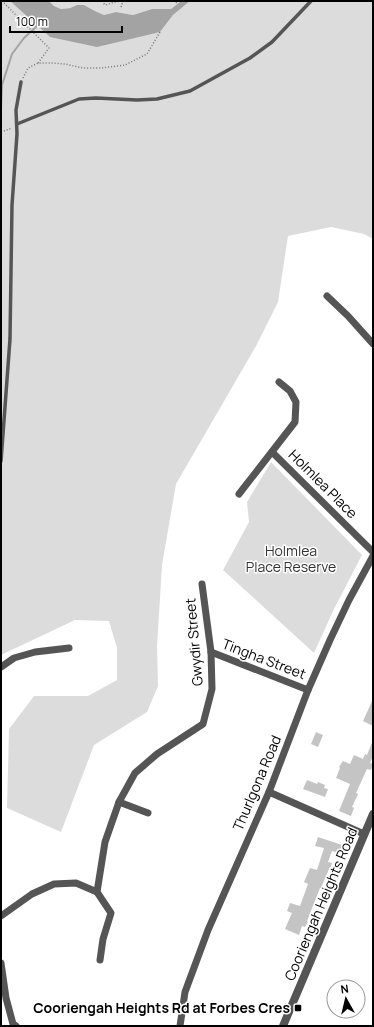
<svg xmlns="http://www.w3.org/2000/svg" width="374" height="1027" viewBox="0 0 374 1027" font-family="Manrope,sans-serif">
	<style>
		.green { fill: #dcdcdc }
		.water { fill: #a3a3a3 }
		.lines { fill: none; stroke-linecap: round; stroke-linejoin: round }
		.stream { stroke: #a3a3a3; stroke-width: 2 }
		.building { fill: #c4c4c4 }
		.path { stroke: #777; stroke-width: 1.5; stroke-dasharray: 1 2; stroke-linecap: butt }
		.service { stroke: #555; stroke-width: 3.5 }
		.minor { stroke: #555; stroke-width: 7 }
		.tertiary { stroke: #555; stroke-width: 8 }
		.poi-dot { fill: #000; stroke: #fff; stroke-width: 1.5 }
		.labels { text-anchor: middle; stroke-width: 3; stroke-linejoin: round; paint-order: stroke }
		.street-label { font-size: 14px; fill: #000; stroke: #fff }
		.park-label { font-size: 14px; fill: #333; stroke: #fff }
		.poi-label { font-size: 14px; font-weight: bold; fill: #000; stroke: #fff; text-anchor: end }
	</style>
	<rect width="100%" height="100%" fill="#fff"/>
	<g class="green">
		<polygon points="1,1 10,1 50,37 160,32 173,15 190,1 373,1 373,239 364,234 331,227 288,236 278,302 256,346 176,484 162,565 157,646 158,686 147,712 94,745 61,832 7,808 9,729 34,696 88,696 117,680 117,648 109,621 75,620 1,655"/>
		<polygon points="49,1 181,1 171,9 152,9 133,15 116,12 104,15 95,11 84,5 77,5 70,8 61,9 54,6"/>
		<polygon points="271,462 362,555 334,609 314,653 223,570 249,522 247,502"/>
	</g>
	<polygon class="water" points="10,1 49,1 54,6 61,9 70,8 77,5 84,5 95,11 104,15 116,12 133,15 152,9 171,9 181,1 190,1 173,15 160,32 97,47 50,37"/>
	<g class="lines">
		<polyline class="stream" points="1,108 2,85 12,54 24,38 38,25"/>
	</g>
	<g class="building">
		<polygon points="373,699 373,726 363,721"/>
		<polygon points="316,732 323,735 318,747 311,744"/>
		<polygon points="373,740 373,756 370,763 373,764 373,766 371,770 367,769 356,793 358,794 352,807 354,808 351,816 339,811 350,784 336,778 340,768 339,767 343,761 350,764 354,755 363,759 365,754 367,755"/>
		<polygon points="307,780 317,784 318,782 325,785 324,788 328,789 325,797 303,789"/>
		<polygon points="318,837 342,845 339,853 332,851 328,862 332,863 330,869 329,869 321,888 320,888 307,921 308,922 305,927 302,926 299,935 285,929 292,913 287,911 290,903 300,906 308,884 304,882 310,868 317,870 324,848 315,846"/>
	</g>
	<g class="lines">
		<g class="path">
			<polyline points="2,1 49,48 38,63"/>
			<polyline points="102,1 105,5 119,1"/>
			<polyline points="176,3 178,1"/>
			<polyline points="121,7 123,1"/>
			<polyline points="23,78 28,68 38,63 51,63 65,64 83,68 102,68 125,65 147,54 160,32"/>
			<polyline points="1,132 12,128"/>
		</g>
		<g class="service">
			<polyline points="17,124 79,99 96,98 137,100 157,99 190,91 250,58 272,42 311,1"/>
			<polyline points="1,461 10,339 12,205 17,134 16,110 21,82"/>
		</g>
		<g class="minor">
			<polyline points="327,296 348,316 373,344"/>
			<polyline points="272,452 373,552"/>
			<polyline points="239,494 295,422 296,402 290,391 279,382"/>
			<polyline points="211,652 308,690"/>
			<polyline points="1,667 14,658 35,652 69,648"/>
			<polyline points="269,792 364,834"/>
			<polyline points="119,802 148,813"/>
			<polyline points="97,892 111,913 103,939 100,960"/>
			<polyline points="1,916 32,894 54,884 76,883 97,892 105,842 119,802 135,773 157,754 203,724 212,689 211,652 202,584"/>
			<polyline points="1,963 6,998 13,1024 16,1026"/>
			<polyline points="180,1026 185,992 208,930 269,792 308,690 330,640 349,600 373,556"/>
		</g>
		<polyline class="tertiary" points="283,1026 373,814"/>
	</g>
	<rect class="poi-dot" x="294" y="1004" width="8" height="8" rx="2"/>
	<g class="labels">
		<g class="street-label">
			<text transform="translate(323 484) rotate(45)" y="5">Holmlea Place</text>
			<text transform="translate(194 642) rotate(-95)" y="5">Gwydir Street</text>
			<text transform="translate(264 659) rotate(21)" y="5">Tingha Street</text>
			<text transform="translate(257 783) rotate(-67)" y="5">Thurlgona Road</text>
			<text transform="translate(321 904) rotate(-67)" y="5">Cooriengah Heights Road</text>
		</g>
		<g class="park-label">
			<text x="291" y="556">Holmlea<tspan x="291" dy="16">Place Reserve</tspan></text>
		</g>
		<g class="poi-label">
			<text x="290" y="1013">Cooriengah Heights Rd at Forbes Cres</text>
		</g>
	</g>
	<rect width="374" height="1027" fill="none" stroke="#000000" stroke-width="4"/>
	<g transform="translate(346 999) rotate(352)"><circle r="19" fill="#ffffff" stroke="#999999"/>
	<path d="M0-3L7 15L0 10L-7 15Z" fill="#000000"/>
	<text y="-6" font-size="11" font-weight="bold" text-anchor="middle" fill="#000000">N</text>
	</g>
	<path d="M10 26v6h112v-6" fill="none" stroke="#000000" stroke-width="2"/>
	<text x="16" y="26" font-size="12" fill="#000000" stroke="#ffffff" stroke-width="3" paint-order="stroke">100 m</text>
</svg>
